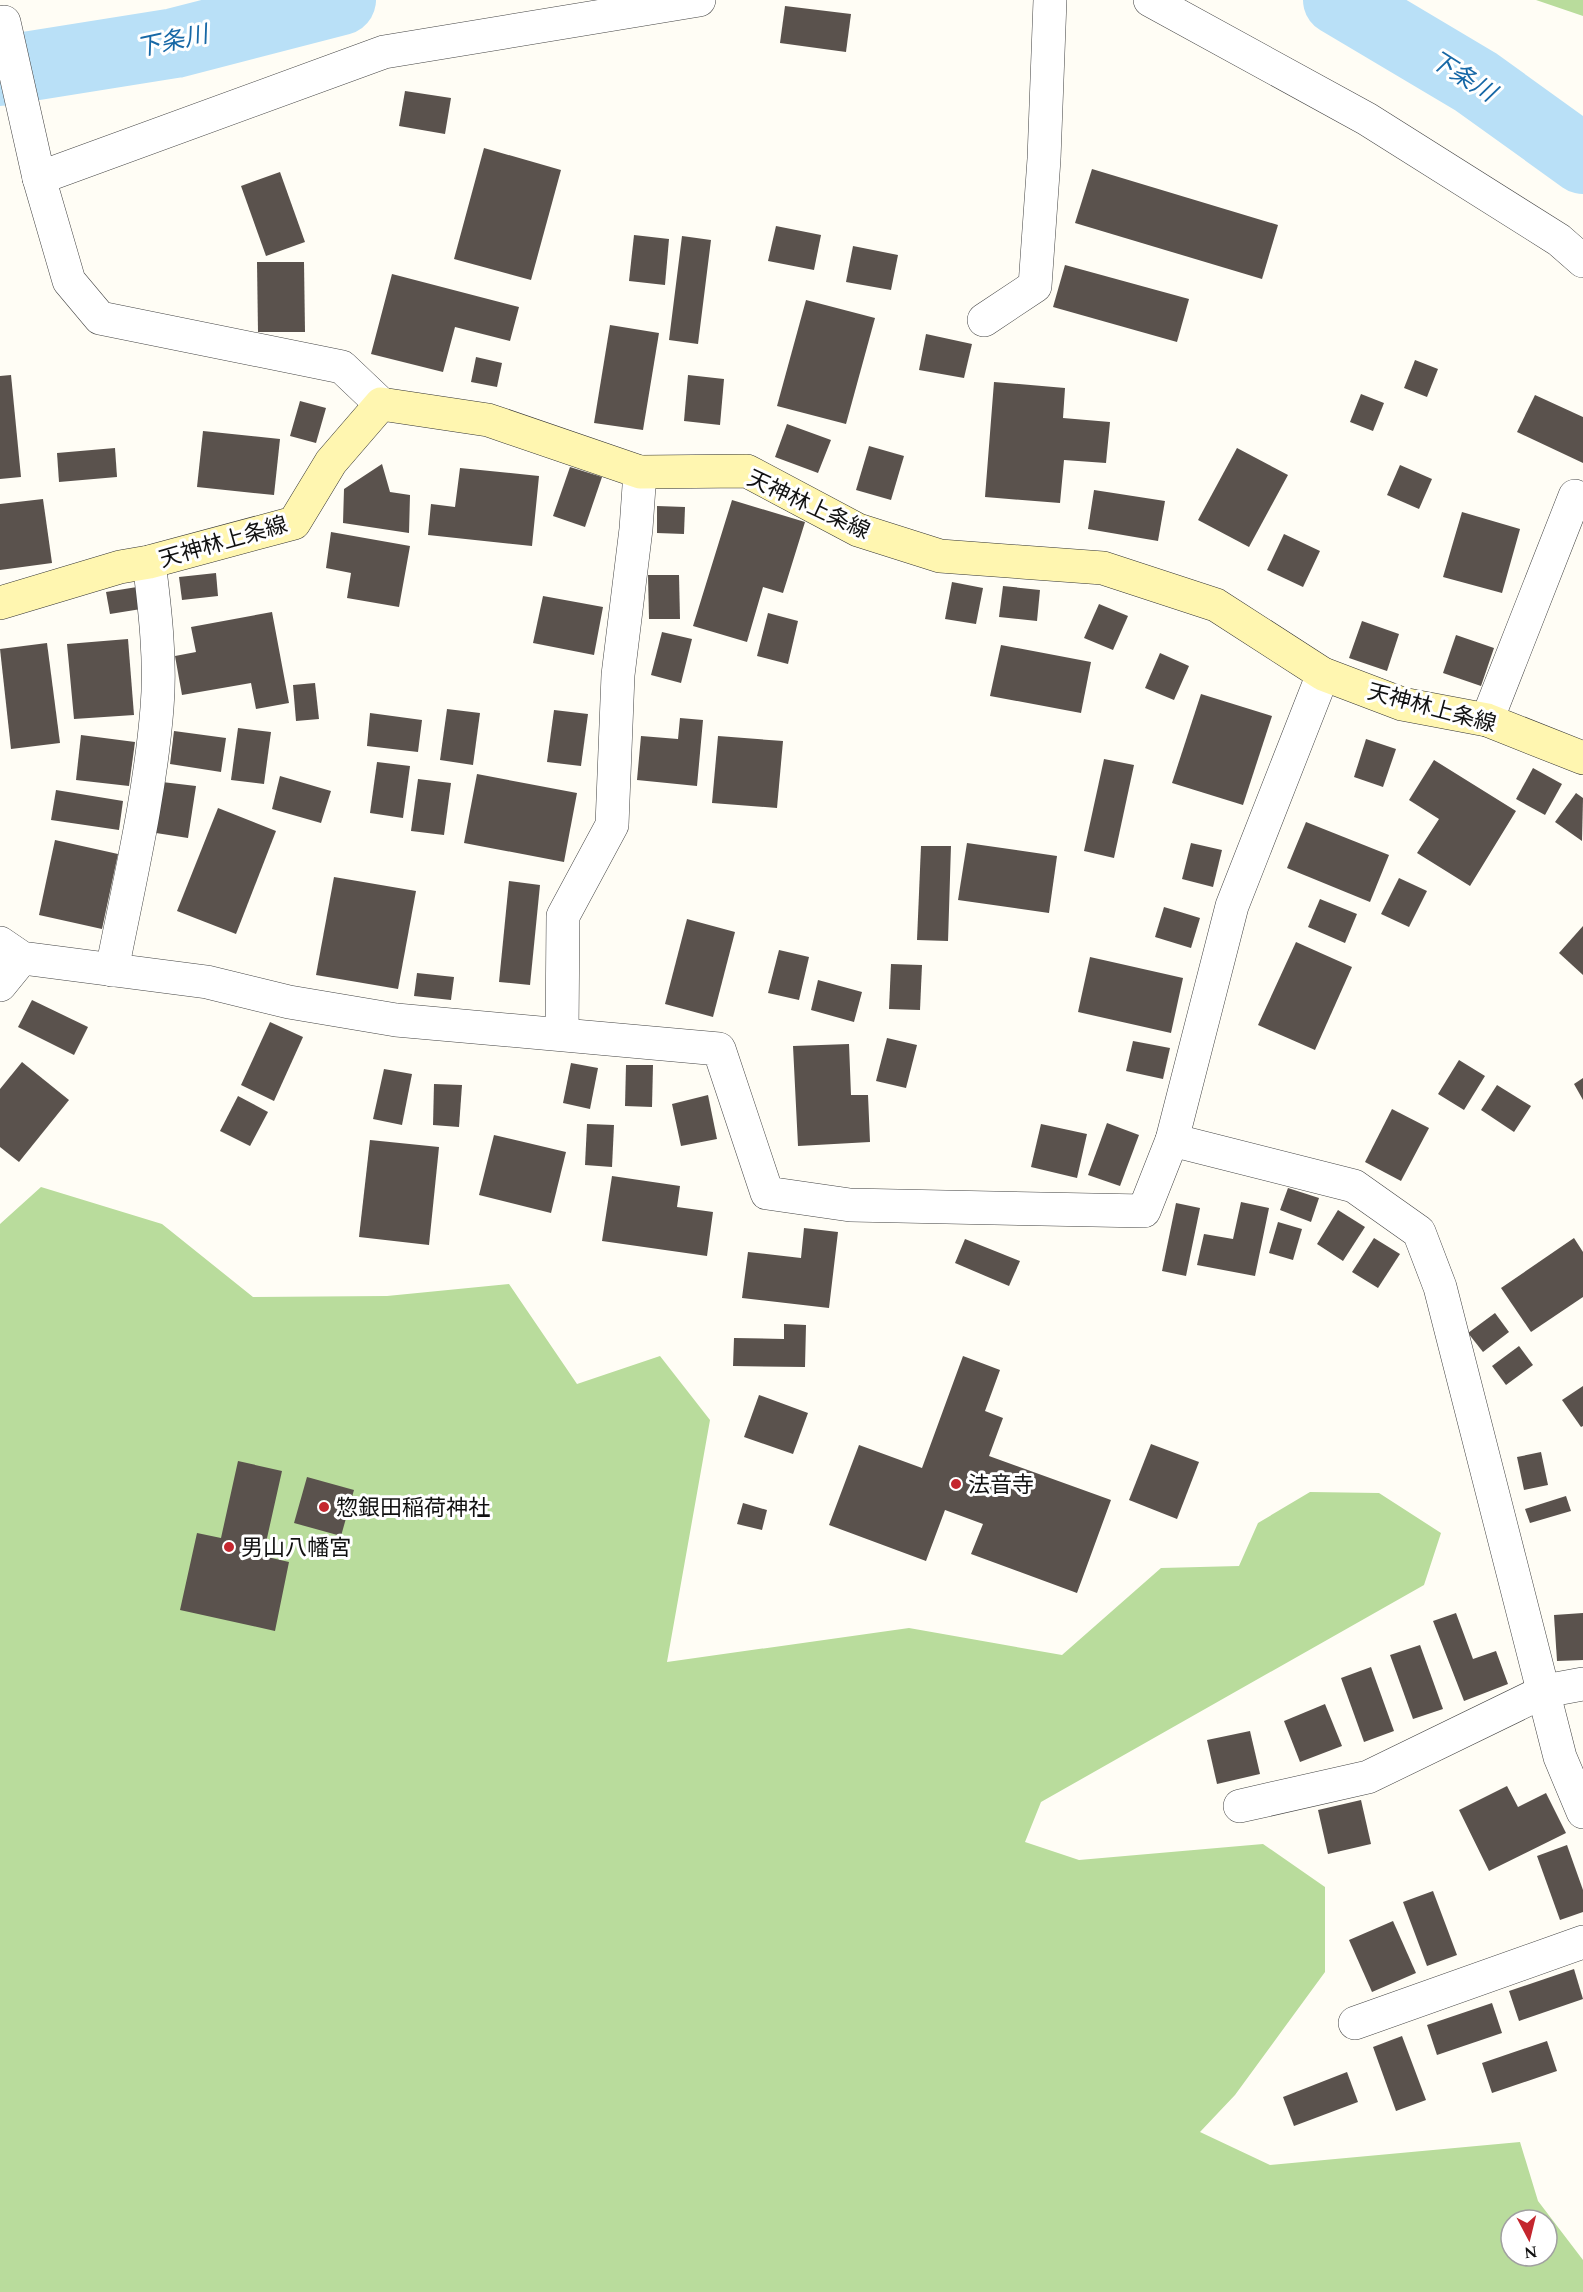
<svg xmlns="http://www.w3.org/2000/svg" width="1583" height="2292" viewBox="0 0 1583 2292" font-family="Spectral,'Noto Sans JP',serif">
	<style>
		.forest { fill: #b9dc9c; fill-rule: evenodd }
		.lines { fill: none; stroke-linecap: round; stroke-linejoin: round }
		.river { stroke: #b9e0f7; stroke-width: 70 }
		.building { fill: #5a524d }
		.minor-casing { stroke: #444; stroke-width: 34 }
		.secondary-casing { stroke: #333; stroke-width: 34 }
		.minor { stroke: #fff; stroke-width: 33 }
		.secondary { stroke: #fff6b0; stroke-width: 33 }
		.poi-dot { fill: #c4262e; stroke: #fff; stroke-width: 2 }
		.labels { text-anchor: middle; stroke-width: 6; stroke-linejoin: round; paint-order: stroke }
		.street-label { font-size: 22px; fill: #111; stroke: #fff }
		.poi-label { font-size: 22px; fill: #111; stroke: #fff; text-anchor: start }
		.water-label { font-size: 24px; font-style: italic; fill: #1768a6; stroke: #fff }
	</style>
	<rect width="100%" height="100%" fill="#fffdf5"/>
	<g class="forest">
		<polygon points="1536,0 1583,0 1583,16"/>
		<path d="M41,1187L162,1224L253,1297L387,1296L509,1284L577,1384L660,1356L710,1420L667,1662L909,1628L1062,1655L1161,1568L1239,1566L1258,1523L1310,1492L1379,1493L1441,1533L1424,1585L1041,1802L1025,1842L1079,1860L1263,1844L1325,1887V1972L1235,2095L1200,2132L1270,2165L1520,2142L1538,2201L1583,2260V2292H0V1224ZM1511,2220H1547V2256H1511Z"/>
	</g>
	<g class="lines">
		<g class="river">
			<polyline points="1338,0 1476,82 1583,159"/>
			<polyline points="0,71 175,43 341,0"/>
		</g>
	</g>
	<g class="building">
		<polygon points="785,6 851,14 846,52 780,43"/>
		<polygon points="405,91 451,98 445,134 399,126"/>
		<polygon points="484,148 561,170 531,280 454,259"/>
		<polygon points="1092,169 1278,225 1262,279 1075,223"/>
		<polygon points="280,172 305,242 266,256 241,186"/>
		<polygon points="776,226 821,235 814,270 768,261"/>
		<polygon points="634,235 669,239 665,285 629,281"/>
		<polygon points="682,236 711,240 698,344 669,340"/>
		<polygon points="853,246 898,255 891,290 846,282"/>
		<polygon points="257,262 304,262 305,332 258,332"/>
		<polygon points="1065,265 1189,299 1177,342 1053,307"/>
		<polygon points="392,274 519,307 510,341 455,327 443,372 371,354"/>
		<polygon points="806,300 875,318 846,424 777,406"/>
		<polygon points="610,325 659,333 643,430 594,423"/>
		<polygon points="926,334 972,344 964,378 919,370"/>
		<polygon points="476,357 502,363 497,387 471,382"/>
		<polygon points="1415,360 1438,369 1427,397 1404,388"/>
		<polygon points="11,375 21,477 0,479 0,376"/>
		<polygon points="688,375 724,379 720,425 684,421"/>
		<polygon points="994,382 1065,388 1063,418 1110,422 1106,463 1064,460 1060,503 985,497"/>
		<polygon points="1361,394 1384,403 1373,431 1350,422"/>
		<polygon points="1535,395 1583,417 1583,463 1517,432"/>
		<polygon points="300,401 326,408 316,443 290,436"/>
		<polygon points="787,424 831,440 818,473 775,457"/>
		<polygon points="203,431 280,439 274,495 197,487"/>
		<polygon points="869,446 904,456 891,500 856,490"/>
		<polygon points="115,448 117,477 59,482 57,453"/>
		<polygon points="1237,448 1288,475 1249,547 1198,520"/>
		<polygon points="382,464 390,492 410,495 409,533 343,523 344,489"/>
		<polygon points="1400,465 1432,479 1419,509 1387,495"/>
		<polygon points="570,467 602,477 585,527 553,516"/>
		<polygon points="460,468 539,476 532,546 428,535 431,504 455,507"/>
		<polygon points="1094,490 1165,501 1158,541 1088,529"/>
		<polygon points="43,499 52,563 0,570 0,504"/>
		<polygon points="732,500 805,522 783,593 763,587 747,642 693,626"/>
		<polygon points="657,506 685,507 684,534 657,533"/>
		<polygon points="1462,512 1520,529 1502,593 1443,577"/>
		<polygon points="331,532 410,546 399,607 347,598 351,573 326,568"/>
		<polygon points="1284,534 1320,551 1303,587 1267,570"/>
		<polygon points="216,573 218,596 182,600 179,577"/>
		<polygon points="648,575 679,575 680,619 649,619"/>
		<polygon points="952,582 983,588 976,624 945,619"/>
		<polygon points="1003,586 1040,590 1037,621 999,617"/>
		<polygon points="137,587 141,609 110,614 106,592"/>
		<polygon points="543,596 603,607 594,655 533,643"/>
		<polygon points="1099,604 1128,616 1113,650 1084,638"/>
		<polygon points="272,612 289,703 256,709 251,683 182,695 175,656 196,652 191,627"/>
		<polygon points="768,613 798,621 788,664 757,656"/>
		<polygon points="1362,621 1399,634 1387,671 1349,658"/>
		<polygon points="662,632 692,639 681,683 651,675"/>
		<polygon points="1456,635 1494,648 1481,686 1443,673"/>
		<polygon points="128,639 134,715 74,719 67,644"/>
		<polygon points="47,643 60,743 11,749 0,649"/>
		<polygon points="1001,645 1091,662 1081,713 990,696"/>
		<polygon points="1160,653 1189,666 1174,700 1145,688"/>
		<polygon points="315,683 319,719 296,721 293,685"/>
		<polygon points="1201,694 1272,716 1243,805 1172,783"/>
		<polygon points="447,709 480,713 473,765 440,760"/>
		<polygon points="554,710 588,714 581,766 547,762"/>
		<polygon points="370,713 422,720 418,752 367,746"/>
		<polygon points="680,718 703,720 697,786 637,780 641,736 678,739"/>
		<polygon points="238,728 271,732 264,784 231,780"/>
		<polygon points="174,731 226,738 221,772 170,764"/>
		<polygon points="81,735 135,742 129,786 76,780"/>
		<polygon points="718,736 783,741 777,808 712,803"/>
		<polygon points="1366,739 1396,749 1383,787 1354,777"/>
		<polygon points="1104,759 1134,765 1114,858 1084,851"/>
		<polygon points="1434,760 1516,811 1470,886 1417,853 1439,819 1409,800"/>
		<polygon points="377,762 410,766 403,818 370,813"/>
		<polygon points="1533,768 1562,784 1545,815 1516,799"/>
		<polygon points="477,774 577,793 564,862 464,843"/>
		<polygon points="280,776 331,791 321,823 272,809"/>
		<polygon points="418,779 451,783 444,835 411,831"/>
		<polygon points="162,782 196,786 188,838 156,833"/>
		<polygon points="56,790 123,801 119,830 51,820"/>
		<polygon points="1576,793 1583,798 1582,841 1555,822"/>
		<polygon points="218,808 276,831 236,934 177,911"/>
		<polygon points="1306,822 1389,855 1370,902 1287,868"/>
		<polygon points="55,840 118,854 102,929 39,915"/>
		<polygon points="967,843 1057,856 1049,913 958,900"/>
		<polygon points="1191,843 1222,850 1213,887 1182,879"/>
		<polygon points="921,846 951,846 948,941 917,940"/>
		<polygon points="334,877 416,891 398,989 316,975"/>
		<polygon points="1399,878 1427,891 1409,927 1381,914"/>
		<polygon points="509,881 540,885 530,985 499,982"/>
		<polygon points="1320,899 1357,914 1345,943 1308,927"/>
		<polygon points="1164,907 1200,918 1191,948 1155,937"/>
		<polygon points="687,919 735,932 713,1017 665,1004"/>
		<polygon points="1583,926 1583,975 1559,953"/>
		<polygon points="1296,942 1352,967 1315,1050 1258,1025"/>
		<polygon points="779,950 809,957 799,1000 768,993"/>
		<polygon points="1090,957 1183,978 1171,1033 1078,1012"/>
		<polygon points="891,964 922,965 920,1010 889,1009"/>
		<polygon points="417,973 454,977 451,1000 414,996"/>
		<polygon points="818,980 862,992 854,1022 811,1010"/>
		<polygon points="32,1000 88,1027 74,1055 18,1027"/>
		<polygon points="270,1022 303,1037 274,1101 241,1085"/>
		<polygon points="887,1038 917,1045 906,1088 876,1081"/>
		<polygon points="1133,1041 1170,1048 1163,1079 1126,1071"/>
		<polygon points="849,1044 851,1095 868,1095 870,1142 798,1146 793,1046"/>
		<polygon points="1459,1060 1485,1076 1464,1110 1438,1094"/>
		<polygon points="22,1062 69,1100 19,1162 0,1147 0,1089"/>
		<polygon points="571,1063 598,1068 590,1109 563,1103"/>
		<polygon points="626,1065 653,1065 652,1107 625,1106"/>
		<polygon points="384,1069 412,1074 402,1125 373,1119"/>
		<polygon points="1583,1078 1583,1100 1574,1084"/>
		<polygon points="434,1084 462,1085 459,1127 433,1125"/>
		<polygon points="1497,1085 1531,1106 1514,1132 1481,1110"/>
		<polygon points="708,1095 717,1139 681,1146 672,1104"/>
		<polygon points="238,1096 268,1112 250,1146 220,1131"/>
		<polygon points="1392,1109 1429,1128 1401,1181 1365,1162"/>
		<polygon points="1107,1123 1139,1135 1120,1186 1088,1175"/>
		<polygon points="587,1124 614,1125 612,1167 585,1165"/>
		<polygon points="1041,1124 1087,1134 1077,1178 1031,1167"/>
		<polygon points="494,1135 566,1152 551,1213 479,1195"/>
		<polygon points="370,1140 439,1147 429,1245 359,1237"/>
		<polygon points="612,1176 680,1186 677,1207 713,1212 707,1256 602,1241"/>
		<polygon points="1288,1188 1319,1198 1311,1222 1280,1210"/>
		<polygon points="1241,1202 1269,1208 1255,1276 1197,1265 1204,1234 1233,1239"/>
		<polygon points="1176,1203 1200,1208 1186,1276 1162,1271"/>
		<polygon points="1338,1210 1365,1227 1343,1261 1317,1244"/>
		<polygon points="1278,1222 1302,1229 1293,1260 1269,1253"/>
		<polygon points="804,1228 838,1232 829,1308 742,1298 748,1252 801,1258"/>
		<polygon points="1374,1238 1400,1254 1378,1288 1352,1272"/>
		<polygon points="1574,1238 1583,1252 1583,1297 1531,1332 1501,1288"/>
		<polygon points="965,1239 1020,1261 1009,1286 955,1263"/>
		<polygon points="1495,1313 1509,1332 1483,1352 1468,1333"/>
		<polygon points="784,1324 806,1325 805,1367 733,1366 734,1338 784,1339"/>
		<polygon points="1519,1346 1533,1365 1506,1385 1492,1366"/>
		<polygon points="963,1356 1000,1370 985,1411 1003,1418 989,1456 1111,1500 1077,1593 971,1554 983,1524 945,1510 926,1561 829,1525 859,1445 922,1468"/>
		<polygon points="1583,1386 1583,1426 1581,1427 1562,1400"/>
		<polygon points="759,1395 808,1413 793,1454 744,1437"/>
		<polygon points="1151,1444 1199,1462 1177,1519 1129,1500"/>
		<polygon points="1541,1452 1548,1485 1524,1490 1517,1457"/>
		<polygon points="238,1461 282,1471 263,1556 289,1562 275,1631 180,1610 197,1533 221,1538"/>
		<polygon points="307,1477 354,1490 341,1536 294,1523"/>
		<polygon points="1566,1496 1571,1511 1530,1523 1525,1509"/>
		<polygon points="743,1503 767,1510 762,1530 737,1524"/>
		<polygon points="1456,1613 1473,1659 1496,1651 1508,1684 1464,1701 1433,1621"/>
		<polygon points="1583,1613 1583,1660 1557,1661 1554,1615"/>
		<polygon points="1420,1645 1443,1709 1413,1719 1390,1655"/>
		<polygon points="1371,1667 1394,1731 1364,1742 1341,1678"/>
		<polygon points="1325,1704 1342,1746 1300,1762 1284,1721"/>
		<polygon points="1250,1731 1260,1774 1217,1784 1207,1740"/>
		<polygon points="1507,1786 1518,1807 1546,1793 1566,1833 1489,1871 1459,1810"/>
		<polygon points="1361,1800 1371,1844 1328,1854 1318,1810"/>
		<polygon points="1567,1845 1583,1890 1583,1912 1560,1920 1537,1856"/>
		<polygon points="1433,1891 1457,1955 1427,1966 1403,1902"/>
		<polygon points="1393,1921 1416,1973 1372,1992 1349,1940"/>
		<polygon points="1574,1969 1583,1999 1519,2021 1509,1991"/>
		<polygon points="1492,2003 1502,2033 1437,2055 1427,2025"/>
		<polygon points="1402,2036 1426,2100 1396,2111 1373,2047"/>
		<polygon points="1547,2041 1557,2071 1492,2093 1482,2063"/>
		<polygon points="1347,2072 1358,2102 1294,2126 1283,2097"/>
	</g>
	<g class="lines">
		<g class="minor-casing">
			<g id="minor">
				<polyline points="1150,0 1367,119 1559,240 1583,261"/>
				<polyline points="4,22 39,178 69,281 100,318 342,367 381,404"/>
				<polyline points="39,178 384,52 699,0"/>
				<polyline points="984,320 1035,286 1044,159 1050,0"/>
				<polyline points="1487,720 1575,496"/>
				<polyline points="0,943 22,958 207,982 289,1002 396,1020 719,1049 767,1193 850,1205 1144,1211 1172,1140 1232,906 1323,674"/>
				<path d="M112,970C129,883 150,796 157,708C161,661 155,609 149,562"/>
				<polyline points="0,985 22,958"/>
				<polyline points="562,1034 563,916 612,825 618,675 636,529 640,472"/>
				<polyline points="1172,1140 1354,1186 1419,1232 1440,1287 1560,1757 1583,1812"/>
				<polyline points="1240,1806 1368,1777 1545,1691 1583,1684"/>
				<polyline points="1355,2023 1583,1942"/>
			</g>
		</g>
		<g class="secondary-casing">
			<polyline id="secondary" points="0,603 120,567 149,562 294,523 331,462 381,404 488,420 640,472 747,471 858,530 940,556 1103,568 1216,605 1323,674 1402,704 1487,720 1583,758"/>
		</g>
		<use href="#minor" class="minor"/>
		<use href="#secondary" class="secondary"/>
	</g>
	<g class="poi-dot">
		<circle cx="956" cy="1484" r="6"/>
		<circle cx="324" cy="1507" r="6"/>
		<circle cx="229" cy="1547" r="6"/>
	</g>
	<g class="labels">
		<g class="street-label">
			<text transform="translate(809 504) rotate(25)" y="8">天神林上条線</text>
			<text transform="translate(223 541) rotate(-16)" y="8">天神林上条線</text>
			<text transform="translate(1432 707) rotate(15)" y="8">天神林上条線</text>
		</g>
		<g class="poi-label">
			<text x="968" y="1492">法音寺</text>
			<text x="336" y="1515">惣銀田稲荷神社</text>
			<text x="241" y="1555">男山八幡宮</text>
		</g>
		<g class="water-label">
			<text transform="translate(172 41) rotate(-12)" y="8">下条川</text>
			<text transform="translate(1463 76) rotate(32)" y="8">下条川</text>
		</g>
	</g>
	<g transform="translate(1529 2238) rotate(173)"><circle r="28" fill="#ffffff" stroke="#a0a0a0" stroke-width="1.5"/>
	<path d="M0-4.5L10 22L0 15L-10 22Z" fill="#c4262e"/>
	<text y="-9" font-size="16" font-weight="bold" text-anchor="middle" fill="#111111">N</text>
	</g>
</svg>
